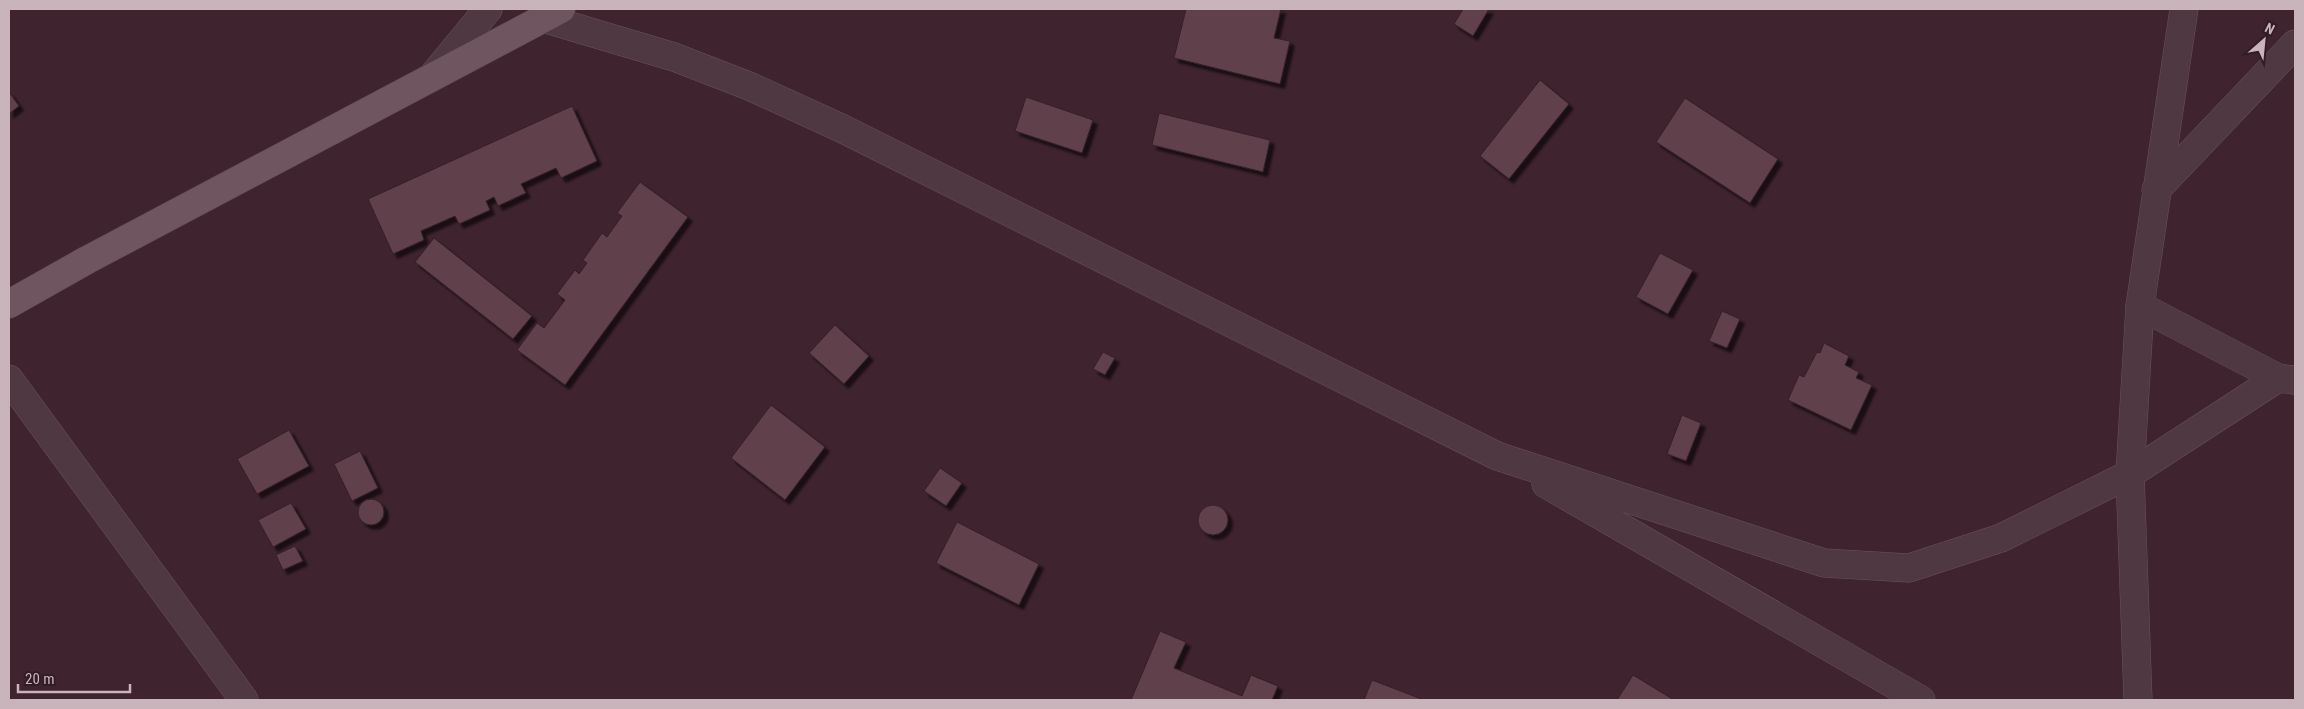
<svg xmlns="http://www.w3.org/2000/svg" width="2304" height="709" viewBox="0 0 2304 709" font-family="'Roboto Condensed',sans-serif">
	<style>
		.building { fill: #5f3f4c; stroke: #361f28; filter: url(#shadow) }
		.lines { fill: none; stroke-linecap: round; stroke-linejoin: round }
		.minor-casing { stroke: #6a535c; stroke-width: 29 }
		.tertiary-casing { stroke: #6a535c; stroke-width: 29 }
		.primary-casing { stroke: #58414a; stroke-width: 29 }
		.minor { stroke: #4f3841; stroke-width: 28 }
		.tertiary { stroke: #4f3841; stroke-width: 28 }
		.primary { stroke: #6f5560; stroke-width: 28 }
	</style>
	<defs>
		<filter id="shadow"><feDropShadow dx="4.5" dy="4.5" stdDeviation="1" flood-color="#0009"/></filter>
	</defs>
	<rect width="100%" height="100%" fill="#3f232f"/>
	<g class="building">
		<polygon points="1186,9 1281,9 1274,38 1290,41 1280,84 1174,58"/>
		<polygon points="1463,9 1489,9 1473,36 1454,24"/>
		<polygon points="1540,80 1569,104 1509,179 1480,156"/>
		<polygon points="9,92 19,106 9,114"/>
		<polygon points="1026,97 1093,120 1082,153 1015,131"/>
		<polygon points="1685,98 1778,159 1750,203 1656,142"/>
		<polygon points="572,106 597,161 561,178 556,168 521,184 526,193 498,206 494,197 486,201 490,210 459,224 455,216 421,231 424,240 393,254 368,199"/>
		<polygon points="1159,113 1270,140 1263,172 1152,145"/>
		<polygon points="640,182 688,217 565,385 517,350 537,323 544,328 565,300 557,294 575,270 579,274 587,263 583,260 602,233 607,237 622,216 617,213"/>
		<polygon points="434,238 532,316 513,339 415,262"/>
		<polygon points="1660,253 1693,270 1668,314 1636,297"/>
		<polygon points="1722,311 1740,319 1727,348 1709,341"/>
		<polygon points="835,325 869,356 844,384 809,353"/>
		<polygon points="1824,343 1849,356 1845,365 1859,372 1856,378 1872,385 1851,430 1788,400 1799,375 1804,377 1817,352 1820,353"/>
		<polygon points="1103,352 1115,358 1105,375 1093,369"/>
		<polygon points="771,405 825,447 785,500 731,458"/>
		<polygon points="1682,415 1701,423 1686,461 1667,454"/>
		<polygon points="289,430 309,466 257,494 237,459"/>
		<polygon points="360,451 378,488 352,501 334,464"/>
		<polygon points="940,468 962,483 946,506 924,491"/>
		<circle cx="371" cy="512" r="13"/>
		<polygon points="291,503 306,529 273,547 258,520"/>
		<circle cx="1213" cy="520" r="15"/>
		<polygon points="957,522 1039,564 1019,605 936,563"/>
		<polygon points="295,546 303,561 283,570 276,555"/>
		<polygon points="1160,631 1186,642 1174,668 1242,696 1251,675 1278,686 1272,700 1131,700"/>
		<polygon points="1633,675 1674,700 1617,700"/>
		<polygon points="1372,680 1424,700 1364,700"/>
	</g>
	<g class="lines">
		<g class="minor-casing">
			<g id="minor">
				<polyline points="543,18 674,57 749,86 841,128 1497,456 1824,563 1909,568 2001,538 2130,474 2278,378"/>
				<polyline points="432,77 488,9"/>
				<polyline points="2156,190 2295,44"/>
				<polyline points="2140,306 2278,378 2294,380"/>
				<polyline points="1546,484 1921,700"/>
				<polyline points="2138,700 2130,474 2140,306 2184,9"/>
			</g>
		</g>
		<g class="tertiary-casing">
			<polyline id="tertiary" points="9,379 244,700"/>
		</g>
		<g class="primary-casing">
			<polyline id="primary" points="9,304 87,260 561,9"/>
		</g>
		<use href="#minor" class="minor"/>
		<use href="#tertiary" class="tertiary"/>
		<use href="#primary" class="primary"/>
	</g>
	<rect width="2304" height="709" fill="none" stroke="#cab4bc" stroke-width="20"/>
	<g transform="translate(2264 40) rotate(27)" stroke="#341c26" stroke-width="4" paint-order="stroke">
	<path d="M0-4L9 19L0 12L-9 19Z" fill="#cab4bc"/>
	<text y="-8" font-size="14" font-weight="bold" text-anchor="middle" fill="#cab4bc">N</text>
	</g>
	<path d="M18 684v8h112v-8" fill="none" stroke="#cab4bc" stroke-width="2.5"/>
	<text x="25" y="684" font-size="15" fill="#cab4bc" stroke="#341c26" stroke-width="4" paint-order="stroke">20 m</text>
</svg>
